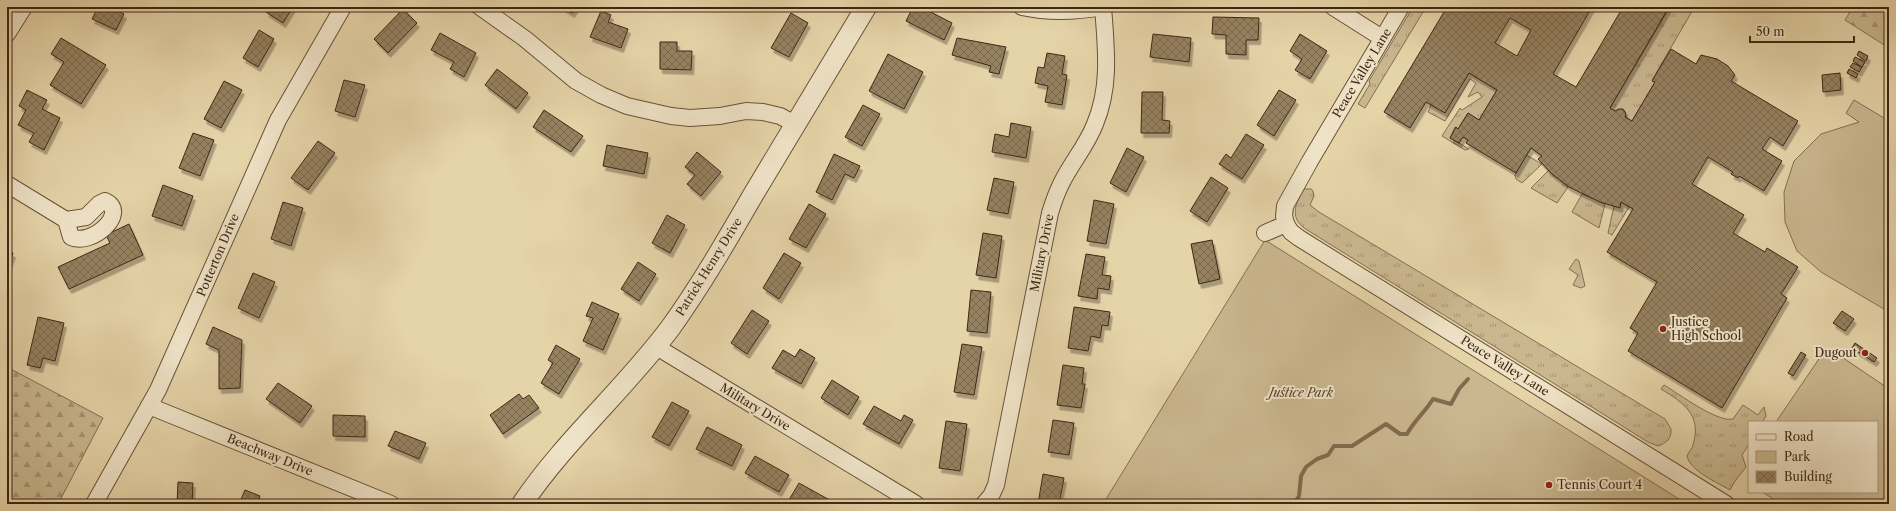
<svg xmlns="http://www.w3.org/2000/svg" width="1896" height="511" viewBox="0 0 1896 511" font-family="'Libre Caslon Text',serif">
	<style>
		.grass { fill: url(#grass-tufts); stroke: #846f52 }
		.forest { fill: url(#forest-firs); stroke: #846f52 }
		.park { fill: #cab790; stroke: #846f52 }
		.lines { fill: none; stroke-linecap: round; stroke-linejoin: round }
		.stream { stroke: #816b4e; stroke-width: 4 }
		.building { fill: url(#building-cross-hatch); stroke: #3f2713; fill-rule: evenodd; filter: url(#shadow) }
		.minor-casing { stroke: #695238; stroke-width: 18 }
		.tertiary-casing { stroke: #695238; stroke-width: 22 }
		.minor { stroke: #efe3c7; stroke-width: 16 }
		.tertiary { stroke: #efe3c7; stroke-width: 20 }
		.poi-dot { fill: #8f2418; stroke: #efe3c7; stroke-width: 1.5 }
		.labels { text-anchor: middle; stroke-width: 4; stroke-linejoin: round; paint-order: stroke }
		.street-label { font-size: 12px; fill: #3f2713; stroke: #efe3c7 }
		.poi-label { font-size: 12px; fill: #3f2713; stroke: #efe3c7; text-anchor: start }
		.park-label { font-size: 12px; font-style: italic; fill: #5b442c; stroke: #efe3c7 }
	</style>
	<defs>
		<pattern id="grass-tufts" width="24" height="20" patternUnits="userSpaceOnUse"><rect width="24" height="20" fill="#cab790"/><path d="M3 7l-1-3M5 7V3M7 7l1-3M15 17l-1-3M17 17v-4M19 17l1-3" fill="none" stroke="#a59574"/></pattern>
		<pattern id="forest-firs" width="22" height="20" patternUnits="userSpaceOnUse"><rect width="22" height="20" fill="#cab790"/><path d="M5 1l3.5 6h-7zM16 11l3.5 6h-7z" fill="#a59574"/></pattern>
		<pattern id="building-cross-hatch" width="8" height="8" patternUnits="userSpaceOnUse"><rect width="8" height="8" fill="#968161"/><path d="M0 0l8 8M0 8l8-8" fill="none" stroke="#7c6a4f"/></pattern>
		<filter id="shadow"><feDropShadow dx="2.5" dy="4.5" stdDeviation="0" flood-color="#0004"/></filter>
	</defs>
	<rect width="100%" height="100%" fill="#e6d4a9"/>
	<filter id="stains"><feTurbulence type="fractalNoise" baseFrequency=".005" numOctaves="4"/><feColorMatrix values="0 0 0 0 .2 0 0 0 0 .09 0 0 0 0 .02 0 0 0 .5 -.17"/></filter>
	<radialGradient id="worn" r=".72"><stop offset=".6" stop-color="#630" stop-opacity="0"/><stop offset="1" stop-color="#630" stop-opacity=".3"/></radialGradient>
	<g class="grass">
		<polygon points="1413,7 1426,7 1365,108 1358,104 1370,84 1369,81"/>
		<polygon points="1670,7 1694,8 1652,80 1655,82 1632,121 1626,118 1625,111 1619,109 1615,111 1610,108"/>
		<polygon points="1469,73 1497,90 1479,120 1468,113 1458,129 1455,127 1450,138 1469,149 1465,150 1442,136 1460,108 1462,110 1482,97 1478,92 1468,97 1476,83 1470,79 1445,121 1428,112 1431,105"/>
		<polygon points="1526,155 1542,164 1522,183 1516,179 1515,175"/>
		<polygon points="1549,170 1568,187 1557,203 1531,188"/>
		<path d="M1304,189H1311L1313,191L1314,196L1310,205L1319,212L1665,419L1671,429C1672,439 1666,443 1658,446L1648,442L1304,228C1289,216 1296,203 1304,189Z"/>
		<polygon points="1582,194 1605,204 1599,228 1572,212"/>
		<polygon points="1621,202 1629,207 1612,235 1608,233 1614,206 1620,207"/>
		<polygon points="1576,259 1579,261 1585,286 1581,288 1573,285 1578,275 1569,269"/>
		<path d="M1664,385C1679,394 1718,423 1733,419L1743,405L1758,415L1764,407L1766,416L1762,422H1749V444L1742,455L1746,467L1735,481L1730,490C1718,483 1690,471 1687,456C1689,451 1692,449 1693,445C1702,415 1684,403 1661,389Z"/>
	</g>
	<g class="forest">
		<polygon points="1853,7 1889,7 1889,48 1845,20"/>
		<polygon points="7,367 103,418 58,504 7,504"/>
	</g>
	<g class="park">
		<polygon points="1854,100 1889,121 1889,312 1821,272 1797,251 1785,222 1784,192 1794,161 1821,134 1859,122 1846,113"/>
		<polygon points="1265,240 1687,504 1103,504"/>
		<polygon points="1830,349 1889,389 1889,504 1782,504 1762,492 1877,492 1877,422 1776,422 1825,350"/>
	</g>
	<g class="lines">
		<path class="stream" d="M1294,504L1299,496L1301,476L1306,467L1317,459L1328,455L1334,446H1352L1386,424L1400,434H1407C1414,421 1425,412 1433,399L1451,404L1459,389L1468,379"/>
	</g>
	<g class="building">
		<polygon points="98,7 117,7 116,10 124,14 116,30 92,19"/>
		<polygon points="269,7 293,7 283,23 266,12"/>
		<polygon points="562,7 576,7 572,13"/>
		<polygon points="913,7 921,7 952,23 944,40 906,21"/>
		<path d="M1447,7H1592L1553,74L1576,87L1623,7H1669L1610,108L1615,111L1619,109H1623L1626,114L1625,117L1632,121L1655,82L1652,81L1671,49L1696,64L1701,55L1717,59L1728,66L1735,75L1731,81L1798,121L1783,146L1770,137L1762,149L1782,161L1764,191L1739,176L1738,178L1731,174L1733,172L1708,157L1692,184L1744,215L1733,233L1765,252L1767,248L1798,267L1781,294L1787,298L1722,408L1628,351L1638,333L1630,328L1657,282L1607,252L1633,209L1621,202L1620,208L1600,202L1569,187L1552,174L1538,159L1542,156L1531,148L1516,173L1466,143L1468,140L1463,137L1459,143L1450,138L1456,127L1458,129L1468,113L1479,120L1497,90L1469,73L1445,113L1426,102L1410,128L1384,112ZM1510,18L1531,30L1517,56L1495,43Z"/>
		<polygon points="403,9 417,23 388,53 374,39"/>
		<polygon points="601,11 611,15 608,22 628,29 621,48 590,37"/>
		<polygon points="791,13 808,23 789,57 771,48"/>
		<polygon points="1213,17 1259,18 1258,40 1246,40 1246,55 1226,54 1226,35 1212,34"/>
		<polygon points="259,30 274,39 258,67 243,58"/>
		<polygon points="440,33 476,53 464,77 450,69 454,62 431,50"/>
		<polygon points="1153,34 1191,38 1189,62 1150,57"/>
		<polygon points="1300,34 1327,51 1310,79 1295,70 1302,59 1290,51"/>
		<polygon points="61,38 106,65 81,104 50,85 64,62 51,54"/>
		<polygon points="957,38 1006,47 999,74 989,72 991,66 952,55"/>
		<polygon points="660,42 677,42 677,51 692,51 691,70 660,69"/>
		<polygon points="1859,51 1868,56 1866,61 1857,55"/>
		<polygon points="1047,53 1065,56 1062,74 1067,75 1062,105 1045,102 1048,86 1035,83 1038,67 1044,68"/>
		<polygon points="888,54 923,72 904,109 869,91"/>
		<polygon points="1855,57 1865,62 1862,67 1853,61"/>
		<polygon points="1853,63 1862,67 1859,72 1850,67"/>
		<polygon points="497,69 528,93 516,109 485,85"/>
		<polygon points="1849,69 1858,74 1856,78 1847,73"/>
		<polygon points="1840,73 1841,90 1823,92 1822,75"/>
		<polygon points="344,80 365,85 355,117 335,111"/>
		<polygon points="224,81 242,90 221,128 204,119"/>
		<polygon points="27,90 47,100 42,109 60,118 44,150 29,142 34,133 18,125 26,110 19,106"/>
		<polygon points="1279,90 1296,100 1274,136 1257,125"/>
		<polygon points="1142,92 1163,92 1162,120 1170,121 1169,133 1141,133"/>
		<polygon points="863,105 880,114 862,146 845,137"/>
		<polygon points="544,110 583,136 571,152 533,127"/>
		<polygon points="1011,123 1031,127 1026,158 992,152 995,134 1009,137"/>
		<polygon points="193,133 214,140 200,176 179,168"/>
		<polygon points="1246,134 1264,145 1242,179 1219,164 1226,154 1231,158"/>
		<polygon points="318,141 335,153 308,190 291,178"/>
		<polygon points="607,145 648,153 644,174 603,166"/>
		<polygon points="1127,148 1144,157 1126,192 1110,183"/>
		<polygon points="697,152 721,172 701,196 687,184 695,175 685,167"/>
		<polygon points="834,154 860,166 854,178 845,174 832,200 816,192"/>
		<polygon points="1211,177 1228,188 1207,222 1190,211"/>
		<polygon points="994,178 1014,182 1008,214 987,210"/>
		<polygon points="163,185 193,196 182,226 152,216"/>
		<polygon points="1094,200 1114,204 1106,244 1087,241"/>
		<polygon points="283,202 303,208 291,246 271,239"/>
		<polygon points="809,204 826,214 806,248 789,239"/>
		<polygon points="667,215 685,225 670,253 652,243"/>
		<polygon points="129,224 143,255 69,289 58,267 110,243 106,235"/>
		<polygon points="983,233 1002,236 996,278 976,275"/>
		<polygon points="1212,240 1220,279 1199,284 1191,244"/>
		<polygon points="7,251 13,253 7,270"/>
		<polygon points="784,253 801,263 779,299 763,288"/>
		<polygon points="1086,254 1105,257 1102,275 1111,276 1109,290 1098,288 1097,299 1078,296"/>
		<polygon points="638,262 656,274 639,301 621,289"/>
		<polygon points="253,273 275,282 259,318 238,308"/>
		<polygon points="971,290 991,292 987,333 967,331"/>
		<polygon points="592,302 619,314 603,350 583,341 593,318 586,316"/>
		<polygon points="1074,307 1110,312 1108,326 1102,325 1100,338 1091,336 1088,351 1068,348"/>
		<polygon points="752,310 769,321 747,354 731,343"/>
		<polygon points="1842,311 1854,319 1845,331 1833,323"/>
		<polygon points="38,317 64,323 55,361 43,358 40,368 27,365"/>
		<polygon points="213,327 242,340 240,388 219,389 219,350 206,344"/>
		<polygon points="1855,343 1877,358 1874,362 1852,348"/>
		<polygon points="962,344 982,347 974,395 954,392"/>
		<polygon points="556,345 580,359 559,394 541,383 553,363 548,360"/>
		<polygon points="800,349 815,358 801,384 772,368 783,350 795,357"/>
		<polygon points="1801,352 1806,355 1793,376 1788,373"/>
		<polygon points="1063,365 1084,368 1082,384 1085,384 1081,408 1057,405"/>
		<polygon points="832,380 859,397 848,415 821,398"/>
		<polygon points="278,383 312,406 300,423 266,399"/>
		<polygon points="519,394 523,399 529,395 539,408 503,434 490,415"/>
		<polygon points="672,402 689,411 669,446 652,437"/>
		<polygon points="874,406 901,421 904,415 913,420 899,444 863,424"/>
		<polygon points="333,415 365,416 365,437 333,436"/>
		<polygon points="1053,420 1074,423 1069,455 1048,452"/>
		<polygon points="946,421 967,424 960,471 939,468"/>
		<polygon points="707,427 742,445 732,466 696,449"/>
		<polygon points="395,431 426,443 419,459 388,446"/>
		<polygon points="755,456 789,475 779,492 745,473"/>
		<polygon points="1043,474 1064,478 1059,504 1038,504"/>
		<polygon points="178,482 193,483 192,504 143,504 177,504"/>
		<polygon points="799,483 835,503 834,504 795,504 789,500"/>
		<polygon points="245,490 260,496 257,504 239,504"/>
	</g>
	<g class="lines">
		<g class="minor-casing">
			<g id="minor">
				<polyline points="480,7 524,38 576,81 601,95 627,106 671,116 690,118 720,116 746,111 763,112 780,116 795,124"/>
				<path d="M1022,7C1049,13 1075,12 1103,7"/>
				<polyline points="1333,7 1382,38"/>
				<polyline points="7,34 24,7"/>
				<path d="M7,184L66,220L86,217L99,204L105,201C130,213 91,247 71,237L66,220"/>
				<polyline points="1286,224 1291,232 1299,238 1726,504"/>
				<polyline points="1265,233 1286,224 1284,216 1285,206 1310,161 1401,7"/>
				<polyline points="655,346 916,504"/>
				<polyline points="149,406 391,504"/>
				<polyline points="94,504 158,390 278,120 343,7"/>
				<path d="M984,504L991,496L996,485L1050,213C1053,203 1057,192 1062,182C1072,162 1087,145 1095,124C1111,86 1106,47 1103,7"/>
			</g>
		</g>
		<g class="tertiary-casing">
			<path id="tertiary" d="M522,504C565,440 625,389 671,327C701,285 727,240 753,195C791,132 828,70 866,7"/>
		</g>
		<use href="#minor" class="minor"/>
		<use href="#tertiary" class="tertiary"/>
	</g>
	<g class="poi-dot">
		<circle cx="1663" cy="329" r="4"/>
		<circle cx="1865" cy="353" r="4"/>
		<circle cx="1549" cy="485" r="4"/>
	</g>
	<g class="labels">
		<g class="street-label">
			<text transform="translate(1362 73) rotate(-59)" y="4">Peace Valley Lane</text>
			<text transform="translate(1042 253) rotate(-79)" y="4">Military Drive</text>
			<text transform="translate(218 255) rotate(-67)" y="4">Potterton Drive</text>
			<text transform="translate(709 267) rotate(-58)" y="4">Patrick Henry Drive</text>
			<text transform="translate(1505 366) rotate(32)" y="4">Peace Valley Lane</text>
			<text transform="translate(755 407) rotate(31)" y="4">Military Drive</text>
			<text transform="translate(270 455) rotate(22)" y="4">Beachway Drive</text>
		</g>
		<g class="poi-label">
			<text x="1671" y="326">Justice<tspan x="1671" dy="14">High School</tspan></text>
			<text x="1857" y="357" text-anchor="end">Dugout</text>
			<text x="1557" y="489">Tennis Court 4</text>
		</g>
		<g class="park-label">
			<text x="1301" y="397">Justice Park</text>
		</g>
	</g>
	<rect width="1896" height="511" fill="none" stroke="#e6d4a9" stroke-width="24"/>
	<rect x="8" y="8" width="1880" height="495" fill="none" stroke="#3f2713" stroke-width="2"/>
	<rect x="12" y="12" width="1872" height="487" fill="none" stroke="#3f2713"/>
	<rect x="1748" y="421" width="130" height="72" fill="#efe3c7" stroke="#a9987f"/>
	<rect x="1756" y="434" width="20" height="6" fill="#efe3c7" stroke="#a9987f"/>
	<text x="1784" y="441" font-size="12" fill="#3f2713">Road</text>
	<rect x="1756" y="451" width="20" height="12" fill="#cab790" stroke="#a9987f"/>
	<text x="1784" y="461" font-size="12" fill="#3f2713">Park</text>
	<rect x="1756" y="471" width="20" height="12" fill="url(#building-cross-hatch)" stroke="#a9987f"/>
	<text x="1784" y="481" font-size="12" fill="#3f2713">Building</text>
	<path d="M1750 36v6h104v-6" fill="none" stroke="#3f2713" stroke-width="2"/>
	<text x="1756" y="36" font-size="12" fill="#3f2713" stroke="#efe3c7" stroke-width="3" paint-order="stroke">50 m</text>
	<rect width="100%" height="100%" filter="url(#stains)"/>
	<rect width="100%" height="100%" fill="url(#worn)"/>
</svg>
